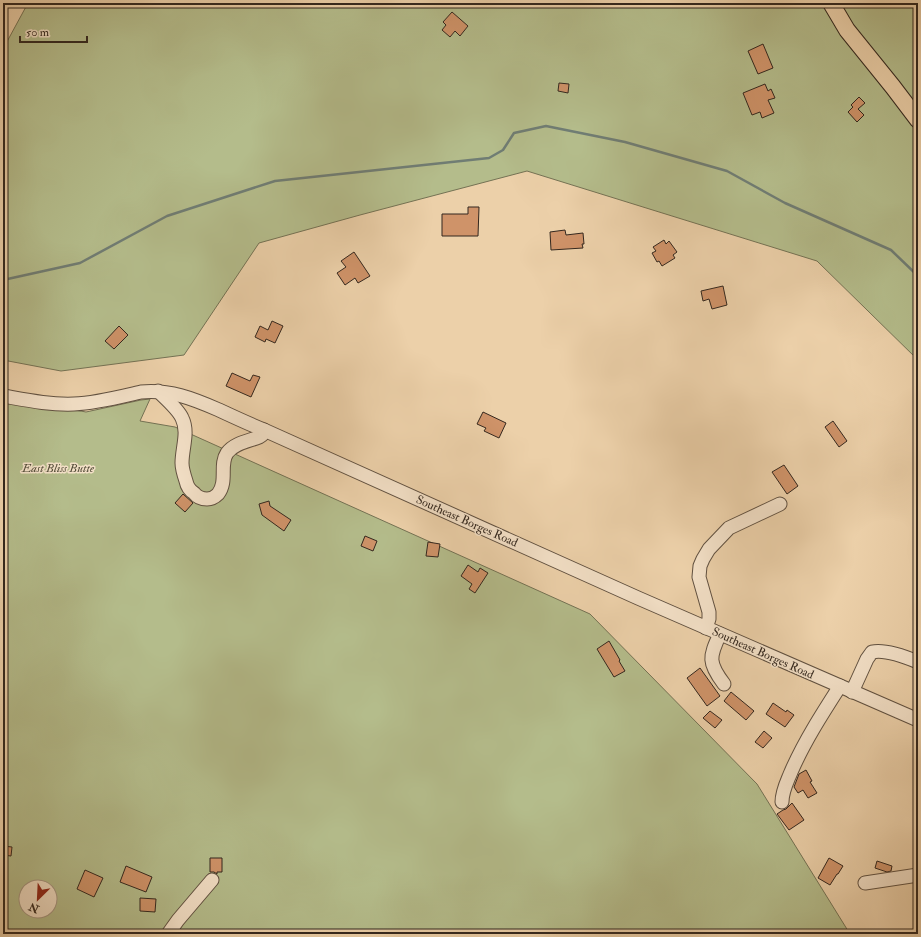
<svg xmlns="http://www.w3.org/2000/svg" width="921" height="937" viewBox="0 0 921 937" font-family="'IM FELL Double Pica',serif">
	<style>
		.green { fill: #b4bc8b; stroke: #747254; fill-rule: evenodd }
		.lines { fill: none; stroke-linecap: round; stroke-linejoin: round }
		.stream { stroke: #707d74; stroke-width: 2.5 }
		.building { fill: #cf9369; stroke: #33271e }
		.minor-casing { stroke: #615141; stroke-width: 15 }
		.major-casing { stroke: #33271e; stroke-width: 18 }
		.minor { stroke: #f3e0c7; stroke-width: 13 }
		.major { stroke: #ecd0a9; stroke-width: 16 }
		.labels { text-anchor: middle; stroke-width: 3; stroke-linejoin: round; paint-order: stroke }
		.park-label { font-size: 12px; font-style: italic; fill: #534c39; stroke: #f3e0c7 }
		.street-label { font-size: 12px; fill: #33271e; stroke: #f3e0c7 }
	</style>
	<rect width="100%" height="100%" fill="#ecd0a9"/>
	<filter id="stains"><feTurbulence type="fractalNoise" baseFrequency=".005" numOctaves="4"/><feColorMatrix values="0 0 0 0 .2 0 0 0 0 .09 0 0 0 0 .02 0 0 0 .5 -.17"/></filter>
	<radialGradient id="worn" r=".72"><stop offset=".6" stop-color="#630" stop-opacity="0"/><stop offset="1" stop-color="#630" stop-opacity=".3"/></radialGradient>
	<g class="green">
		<polygon points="28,3 918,3 918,360 817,261 527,171 360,215 259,243 184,355 61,371 3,360 3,49"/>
		<path d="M3,397L86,412L141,400L150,399L140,421L175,427L590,614L757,784L850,934H3ZM26,887H50V911H26Z"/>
	</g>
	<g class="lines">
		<polyline class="stream" points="3,280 80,263 167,216 275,181 489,158 503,150 514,133 546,126 625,142 727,171 785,203 891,250 918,276"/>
	</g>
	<g class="building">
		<polygon points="452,12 468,26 460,36 455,31 450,37 442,30 446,25 443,22"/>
		<polygon points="763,44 773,68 758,74 748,51"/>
		<polygon points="559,83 569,84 568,93 558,91"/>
		<polygon points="765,84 768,91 771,89 775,98 768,100 774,113 762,118 760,112 752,115 743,93"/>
		<polygon points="859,97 865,103 858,109 864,115 857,122 848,112 853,107 851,105"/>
		<polygon points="468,207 479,207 478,236 442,236 442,214 468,214"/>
		<polygon points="565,230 566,235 583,233 584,244 582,244 583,248 551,250 550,232"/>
		<polygon points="664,240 666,244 669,241 677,252 673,255 675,258 662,266 659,261 657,262 652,253 656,251 653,247"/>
		<polygon points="354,252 370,276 358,283 355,278 345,285 337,273 346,267 341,261"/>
		<polygon points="723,286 727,305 712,309 709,299 703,301 701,291"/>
		<polygon points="272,321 283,326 275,343 266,339 265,342 255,337 260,326 268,330"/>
		<polygon points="119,326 128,335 114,349 105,341"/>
		<polygon points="232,373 250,381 253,375 260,377 251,397 226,386"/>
		<polygon points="483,412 506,423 499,438 484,431 486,428 477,424"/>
		<polygon points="833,421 847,441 839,447 825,427"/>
		<polygon points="784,465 798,486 787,494 772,472"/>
		<polygon points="183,494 193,503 185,512 175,503"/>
		<polygon points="269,501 270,506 291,520 284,531 262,515 259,504"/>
		<polygon points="365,536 377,541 373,551 361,546"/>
		<polygon points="428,542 440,544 438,557 426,556"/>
		<polygon points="468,565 478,572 480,568 488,573 475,593 469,589 472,584 461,576"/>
		<polygon points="609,641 620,660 619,661 625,671 614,677 597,649"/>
		<polygon points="700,668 720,696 707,706 687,678"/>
		<polygon points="731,692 754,711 746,720 724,701"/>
		<polygon points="773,703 786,712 787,710 794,715 785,727 766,714"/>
		<polygon points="710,711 722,720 715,728 703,718"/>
		<polygon points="764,731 772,738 763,748 755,742"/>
		<polygon points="806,770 812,781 810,782 817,793 808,798 803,790 798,793 794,787 799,774"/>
		<polygon points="792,803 804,820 789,830 777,814 783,810 786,809"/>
		<polygon points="3,846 12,847 11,856 3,855"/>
		<polygon points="210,858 222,858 222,872 217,872 217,874 214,872 210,872"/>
		<polygon points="829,858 843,866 838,874 837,874 830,885 818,878"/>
		<polygon points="877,861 892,866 891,871 887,872 875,868"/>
		<polygon points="126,866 152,877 146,892 120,882"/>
		<polygon points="85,870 103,878 94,897 77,889"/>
		<polygon points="140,898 156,899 155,912 140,911"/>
	</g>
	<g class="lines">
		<g class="minor-casing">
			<g id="minor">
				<path d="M158,391C165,398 178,409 182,418C189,432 182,448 182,463C182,469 184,475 186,481C187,486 189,490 194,493C197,497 202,499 207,499C212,499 215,497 218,494C228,481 219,465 227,453C234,443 249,441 259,437L262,435L264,430"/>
				<path d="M3,396C26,400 50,405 74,404C97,403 119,397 141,392C169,389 194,399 219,410C234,417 249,424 264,430L638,598L918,720"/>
				<polyline points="706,628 709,619 709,612 699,577 700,566 703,559 709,549 729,528 780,504"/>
				<path d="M720,634C709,657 708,663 724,684"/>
				<path d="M852,692L867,659L872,652C885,649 906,657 918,662"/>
				<path d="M782,802C782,791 787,782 791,772C804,742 822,714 840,686"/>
				<polyline points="865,883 918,875"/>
				<polyline points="168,934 178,920 212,880"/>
			</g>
		</g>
		<g class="major-casing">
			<polyline id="major" points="831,3 847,30 893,87 918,120"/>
		</g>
		<use href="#minor" class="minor"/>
		<use href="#major" class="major"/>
	</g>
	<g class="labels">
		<g class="park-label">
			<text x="58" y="472">East Bliss Butte</text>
		</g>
		<g class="street-label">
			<text transform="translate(467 521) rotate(24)" y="4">Southeast Borges Road</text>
			<text transform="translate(763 653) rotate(24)" y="4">Southeast Borges Road</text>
		</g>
	</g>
	<rect width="921" height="937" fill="none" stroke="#ecd0a9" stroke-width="16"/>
	<rect x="4" y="4" width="913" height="929" fill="none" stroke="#33271e" stroke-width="2"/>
	<rect x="8" y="8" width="905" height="921" fill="none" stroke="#33271e"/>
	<g transform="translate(38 899) rotate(204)"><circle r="19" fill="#f3e0c7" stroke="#a69683"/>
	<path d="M0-3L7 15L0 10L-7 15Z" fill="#8f2418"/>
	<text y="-6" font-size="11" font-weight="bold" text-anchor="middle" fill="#33271e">N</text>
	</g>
	<path d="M20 36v6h67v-6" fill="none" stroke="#33271e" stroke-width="2"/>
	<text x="26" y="36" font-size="12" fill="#33271e" stroke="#f3e0c7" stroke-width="3" paint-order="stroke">50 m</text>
	<rect width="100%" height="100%" filter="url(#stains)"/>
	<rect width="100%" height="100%" fill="url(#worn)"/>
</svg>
